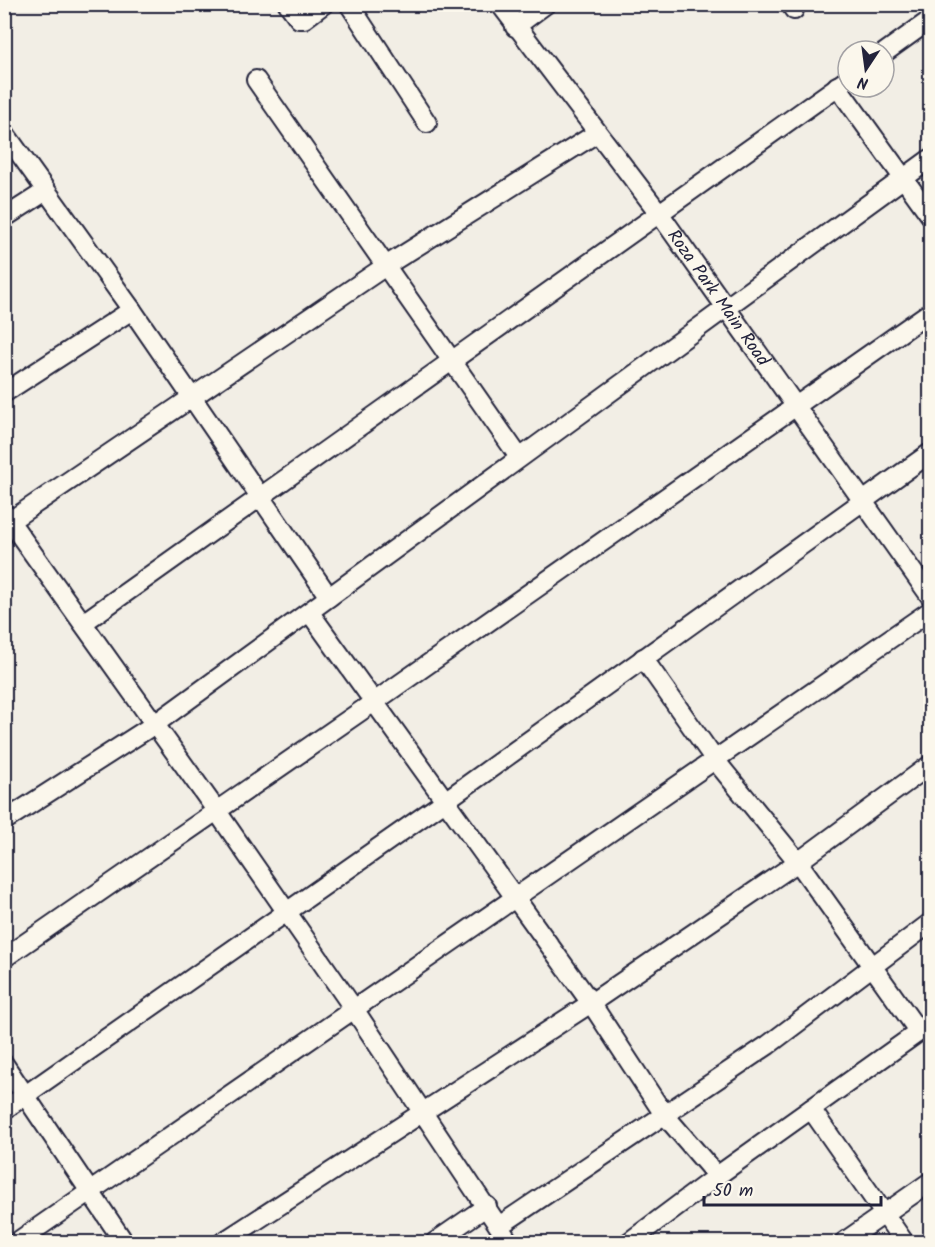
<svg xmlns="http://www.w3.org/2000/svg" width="935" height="1247" viewBox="0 0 935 1247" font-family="Kalam,sans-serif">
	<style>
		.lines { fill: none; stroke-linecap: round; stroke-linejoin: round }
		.street-casing { stroke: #22223b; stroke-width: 22 }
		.street { stroke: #fbf7ec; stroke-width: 18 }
		.labels { text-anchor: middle; stroke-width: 6; stroke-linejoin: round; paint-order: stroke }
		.street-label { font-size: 18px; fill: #22223b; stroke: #fbf7ec }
	</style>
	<rect width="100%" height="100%" fill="#f2eee5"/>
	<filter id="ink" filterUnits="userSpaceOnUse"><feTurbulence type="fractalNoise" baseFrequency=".0167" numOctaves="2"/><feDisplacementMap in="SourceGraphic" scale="12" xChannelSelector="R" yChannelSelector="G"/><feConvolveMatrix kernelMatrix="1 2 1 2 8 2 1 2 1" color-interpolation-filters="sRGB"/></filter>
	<g filter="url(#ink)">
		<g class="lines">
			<g class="street-casing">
				<g id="street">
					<polyline points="288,4 299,19 304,19 324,4"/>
					<polyline points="349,4 427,123"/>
					<path id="s1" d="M500,4L659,213L930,596"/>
					<polyline points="790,4 794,10"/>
					<polyline points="515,27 546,4"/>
					<polyline points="884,53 930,20"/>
					<polyline points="256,80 519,457"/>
					<polyline points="837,86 930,215"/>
					<polyline points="4,132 132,310 329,597"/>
					<polyline points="4,218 46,191"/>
					<polyline points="4,393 132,310"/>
					<polyline points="4,513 216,810 354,1009 509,1242"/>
					<polyline points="10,521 387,265 597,133"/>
					<polyline points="310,613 591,1003 663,1113 717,1176"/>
					<polyline points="83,623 848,79"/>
					<polyline points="643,658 715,760 798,862 919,1032"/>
					<polyline points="4,821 155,724 930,159"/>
					<polyline points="4,958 374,702 930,312"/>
					<polyline points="4,1064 124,1242"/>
					<polyline points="811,1109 904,1242"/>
					<polyline points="4,1110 445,801 930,453"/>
					<polyline points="499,1226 768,1045 930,923"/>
					<polyline points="17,1242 930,611"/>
					<polyline points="223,1242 591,1003 798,862 930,765"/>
					<polyline points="435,1242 487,1206"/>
					<polyline points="629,1242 717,1176 930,1024"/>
					<polyline points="844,1242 930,1182"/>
				</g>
			</g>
			<use href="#street" class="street"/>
		</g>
	</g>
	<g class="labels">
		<g class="street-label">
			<text dy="6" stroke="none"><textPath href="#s1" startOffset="366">Roza Park Main Road</textPath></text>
		</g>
	</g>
	<rect width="935" height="1247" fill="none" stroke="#fbf7ec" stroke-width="24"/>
	<rect x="12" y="12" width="911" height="1223" fill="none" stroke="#22223b" stroke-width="2" filter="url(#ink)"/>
	<g transform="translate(866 69) rotate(193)"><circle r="28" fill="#fbf7ec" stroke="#a4a2a5" stroke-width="1.5"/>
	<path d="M0-4.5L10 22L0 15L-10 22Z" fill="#22223b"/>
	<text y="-9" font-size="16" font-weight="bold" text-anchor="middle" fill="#22223b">N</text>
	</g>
	<path d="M704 1196v9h177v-9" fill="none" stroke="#22223b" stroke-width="3"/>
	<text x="713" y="1196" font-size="18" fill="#22223b" stroke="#fbf7ec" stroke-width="4.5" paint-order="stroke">50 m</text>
</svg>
